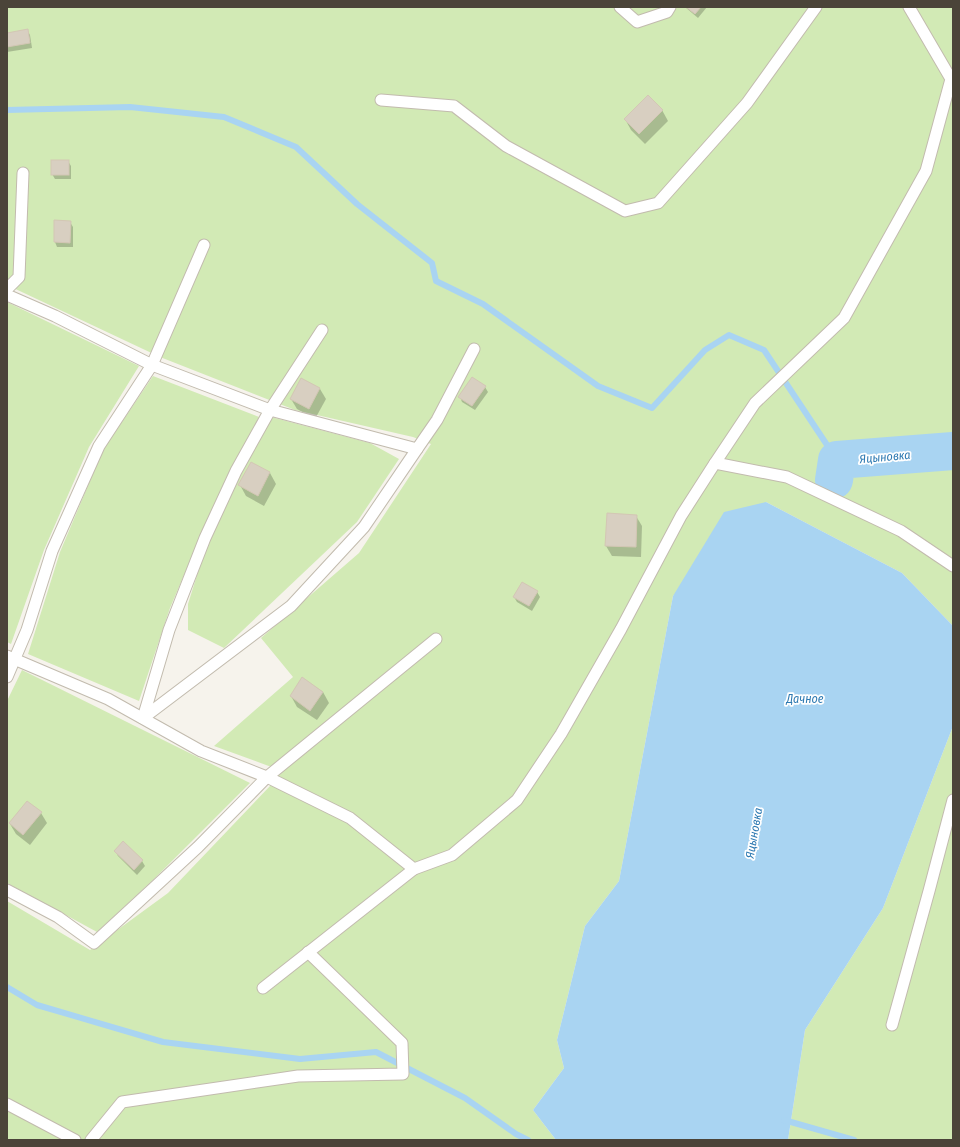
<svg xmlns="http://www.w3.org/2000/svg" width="960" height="1147" viewBox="0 0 960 1147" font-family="'Fira Sans Condensed',sans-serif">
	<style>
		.green { fill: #d2eab5 }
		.water { fill: #a9d4f2 }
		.shadow { fill: #0003 }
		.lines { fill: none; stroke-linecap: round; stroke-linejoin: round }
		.stream { stroke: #a9d4f2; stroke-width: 6 }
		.river { stroke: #a9d4f2; stroke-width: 38 }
		.building { fill: #d8cfc1; stroke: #d3c7b4 }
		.lane-casing { stroke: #c2bbae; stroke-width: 13 }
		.lane { stroke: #fff; stroke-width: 11 }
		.labels { text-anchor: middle; stroke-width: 3.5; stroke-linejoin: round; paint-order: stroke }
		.water-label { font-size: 12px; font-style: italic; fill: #2e7ab2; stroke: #fff }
	</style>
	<rect width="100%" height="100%" fill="#f6f3ec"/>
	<g class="green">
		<polygon points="7,7 953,7 953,626 902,573 766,502 673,596 619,881 585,926 557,1040 564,1068 533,1110 556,1140 7,1140 7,901 90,950 168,893 270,786 277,769 214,746 293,677 261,638 359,553 431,444 413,437 295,410 160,357 7,285"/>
		<polygon points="7,302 139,366 89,447 44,550 11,644 7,642"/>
		<polygon points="153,376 259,417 210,514 170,608 139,701 28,654 60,552 103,450"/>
		<polygon points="271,417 370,443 399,459 357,522 224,648 188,630 188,604 213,524"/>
		<polygon points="22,670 250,783 155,878 97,932 7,883 7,701"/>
		<polygon points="953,726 953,1140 788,1140 805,1030 883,908"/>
	</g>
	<polygon class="water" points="766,502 902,573 953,626 953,726 883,908 805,1030 788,1140 556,1140 533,1110 564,1068 557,1040 585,926 619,881 673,596 724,512"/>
	<g class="shadow">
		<polygon points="685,7 707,7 698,18"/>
		<polygon points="27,30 30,35 32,48 7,52 7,34"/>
		<polygon points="662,110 668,121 645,144 631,130 625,119"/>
		<polygon points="68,161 71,166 71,179 55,179 52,174"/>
		<polygon points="70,222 73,227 73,247 57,247 55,242"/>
		<polygon points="302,379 320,389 326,399 315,419 297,409 291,399"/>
		<polygon points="485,387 488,392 475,410 462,402 460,397"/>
		<polygon points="251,463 270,473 276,484 264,506 246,496 240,485"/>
		<polygon points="636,516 642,526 641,557 612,556 606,546"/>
		<polygon points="537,592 540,597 532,611 517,602 514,597"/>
		<polygon points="303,679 323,692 329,703 317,720 297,707 291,696"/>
		<polygon points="41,813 47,823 30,845 16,834 10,824"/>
		<polygon points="123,842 142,861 145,866 137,875 118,856 115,851"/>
	</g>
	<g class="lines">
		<g class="stream">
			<polyline points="7,110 130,107 224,117 296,147 357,204 432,263 436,281 483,304 598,386 652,408 705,350 729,335 764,350 837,460"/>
			<polyline points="7,987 37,1005 163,1042 300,1059 376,1052 465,1098 516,1134 528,1140"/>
			<polyline points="784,1120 854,1140"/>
		</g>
		<polyline class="river" points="834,480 837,460 953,451"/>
	</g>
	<g class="building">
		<polygon points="686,7 701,7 695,14"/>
		<polygon points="28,29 30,43 7,47 7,33"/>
		<polygon points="648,95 663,110 639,134 624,119"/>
		<rect x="51" y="160" width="18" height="15"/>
		<polygon points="54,220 71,221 70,243 54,242"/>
		<polygon points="472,377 486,386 472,406 458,397"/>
		<polygon points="301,378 320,388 309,409 290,399"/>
		<polygon points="251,462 270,472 258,496 238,485"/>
		<polygon points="607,513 637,515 636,547 605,546"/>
		<polygon points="522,582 538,591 529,606 513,597"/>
		<polygon points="302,677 323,692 310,711 290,696"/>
		<polygon points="27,801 42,812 23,835 9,823"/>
		<polygon points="123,841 143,860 134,870 114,851"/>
	</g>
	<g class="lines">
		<g class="lane-casing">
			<g id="lane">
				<polyline points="620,7 637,22 667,12 670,7"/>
				<polyline points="381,100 454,106 506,146 625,211 658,203 747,103 816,7"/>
				<polyline points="7,289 19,277 23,173"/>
				<polyline points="7,295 55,316 152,365 270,410 417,449 437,420 474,349"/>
				<polyline points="715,463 755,403 844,318 926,171 951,79 909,7"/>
				<polyline points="7,656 108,699 201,751 267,777 350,818 414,869 452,855 517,800 561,734 621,629 681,516 715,463 787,477 901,531 953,566"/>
				<polyline points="7,677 27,630 52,551 99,446 152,365 204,245"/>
				<polyline points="143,718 169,630 205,538 236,471 270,410 322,330"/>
				<polyline points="143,718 291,606 364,527 417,449"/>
				<polyline points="7,890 58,917 94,943 198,847 267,777 436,639"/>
				<polyline points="263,988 414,869"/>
				<polyline points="892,1025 929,891 953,800"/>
				<polyline points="7,1104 75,1140"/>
				<polyline points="91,1140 122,1102 298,1076 403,1074 402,1043 308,952"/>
			</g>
		</g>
		<use href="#lane" class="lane"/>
	</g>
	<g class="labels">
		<g class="water-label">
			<text transform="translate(885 457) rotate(-5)" y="4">Яцыновка</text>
			<text x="805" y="703">Дачное</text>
			<text transform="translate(754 833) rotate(-80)" y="4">Яцыновка</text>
		</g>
	</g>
	<rect width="960" height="1147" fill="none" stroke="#4b4439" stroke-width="16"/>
</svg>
